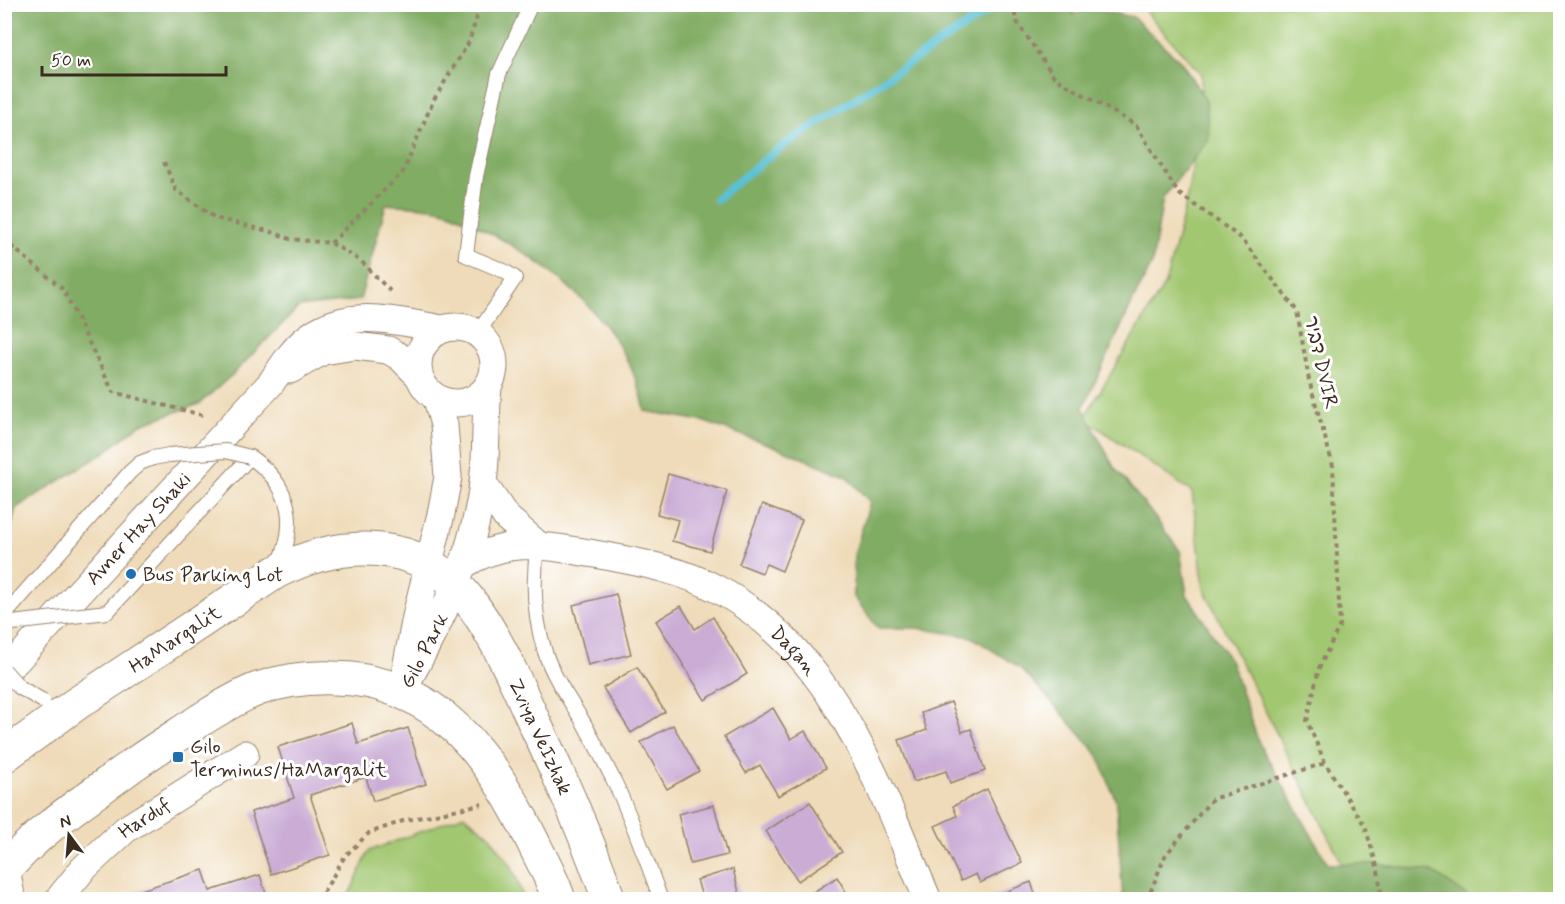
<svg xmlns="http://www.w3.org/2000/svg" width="1565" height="904" viewBox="0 0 1565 904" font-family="Mynerve,'Playpen Sans Hebrew',sans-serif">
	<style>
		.green { fill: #a2c771; stroke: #6e7848; stroke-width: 1.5 }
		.forest { fill: #81ac63; stroke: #5e6b40; stroke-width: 1.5 }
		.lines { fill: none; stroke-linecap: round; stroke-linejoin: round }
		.stream { stroke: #59c1d7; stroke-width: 8 }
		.building { fill: #caacd5 }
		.service-casing { stroke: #95826c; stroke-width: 16 }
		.minor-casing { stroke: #95826c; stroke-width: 29 }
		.tertiary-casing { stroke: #95826c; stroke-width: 35 }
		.path { stroke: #95826c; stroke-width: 4; stroke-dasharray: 4.5 4.5; stroke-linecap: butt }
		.service { stroke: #fff; stroke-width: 14 }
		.minor { stroke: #fff; stroke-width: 27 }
		.tertiary { stroke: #fff; stroke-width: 33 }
		.service-bridge-casing { stroke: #95826c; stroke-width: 16; stroke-linecap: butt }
		.service-bridge { stroke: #fff; stroke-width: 14 }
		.poi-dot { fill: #1f6fb2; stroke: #fff; stroke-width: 2 }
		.labels { text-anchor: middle; stroke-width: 6; stroke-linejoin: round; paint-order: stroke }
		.street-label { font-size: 20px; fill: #3b2a1e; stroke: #fff }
		.poi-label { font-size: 20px; fill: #3b2a1e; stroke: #fff; text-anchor: start }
	</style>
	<rect width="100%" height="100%" fill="#fff"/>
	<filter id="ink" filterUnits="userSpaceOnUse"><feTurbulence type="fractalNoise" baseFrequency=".0167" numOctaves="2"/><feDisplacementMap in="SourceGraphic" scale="12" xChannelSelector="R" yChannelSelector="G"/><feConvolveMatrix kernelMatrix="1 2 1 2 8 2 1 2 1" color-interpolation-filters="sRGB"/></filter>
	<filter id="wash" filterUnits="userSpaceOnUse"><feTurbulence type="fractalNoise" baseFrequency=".008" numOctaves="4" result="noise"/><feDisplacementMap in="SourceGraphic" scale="24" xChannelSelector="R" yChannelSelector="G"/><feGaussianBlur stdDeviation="1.35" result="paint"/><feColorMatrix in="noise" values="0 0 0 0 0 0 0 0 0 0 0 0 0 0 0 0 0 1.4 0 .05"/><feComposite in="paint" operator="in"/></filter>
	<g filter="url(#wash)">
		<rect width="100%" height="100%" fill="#efdbb9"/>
		<g class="green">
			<polygon points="1140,5 1560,5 1560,899 1393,899 1355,889 1204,589 1192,492 1084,418 1165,284 1185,208 1200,125 1201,74"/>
			<polygon points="464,815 489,835 511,865 524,899 340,899 350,893 369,851"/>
		</g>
		<path class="forest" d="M1077,4L1072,15L1090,9L1133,17L1182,63L1206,101L1209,139L1163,198L1152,264L1135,297L1083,408L1114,467L1146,506L1180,551L1187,595L1230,660L1259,743L1328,864H1373L1431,871L1472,899H1123L1116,801L1098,755L1060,711L1020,668L972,637L917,628H878L854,597V555L870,502L846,476L779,448L702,421L645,411C629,326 552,264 479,227C468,222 457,214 446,211C429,206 404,206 386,204L360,300L299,307L232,375L199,404L141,424L104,453L16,508L5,552V5Z"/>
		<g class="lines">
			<polyline class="stream" points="716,199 777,150 999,4"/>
		</g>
		<g id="blocks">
			<g class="building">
				<polygon points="668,474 727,491 710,551 672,541 678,520 657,514"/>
				<polygon points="762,505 802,520 782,571 766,564 762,573 739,564"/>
				<polygon points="616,594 631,654 588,665 573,605"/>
				<polygon points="681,606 695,629 713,617 747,674 705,700 656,621"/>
				<polygon points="637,667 665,712 631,733 603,688"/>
				<polygon points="951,702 962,732 971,729 985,771 950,783 946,771 914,782 899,740 927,730 921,713"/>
				<polygon points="773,708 791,739 805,731 826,768 778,796 760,765 746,773 724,737"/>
				<polygon points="352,723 358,744 408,728 426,784 373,801 366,777 310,795 330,855 271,874 251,812 294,798 278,747"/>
				<polygon points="673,725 699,771 667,789 641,742"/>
				<polygon points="987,789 1022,863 980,883 976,874 961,881 935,826 957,816 953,806"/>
				<polygon points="810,802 842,852 798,881 766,831"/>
				<polygon points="714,805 727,855 690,864 678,814"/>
				<polygon points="733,869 741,900 703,900 697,880"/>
				<polygon points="203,870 210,891 260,875 268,900 131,900 129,894"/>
				<polygon points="837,877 851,900 801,900"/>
				<polygon points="1031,882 1037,900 987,900 987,899"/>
			</g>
		</g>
	</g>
	<g filter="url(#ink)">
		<use href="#blocks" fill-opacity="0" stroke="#95826c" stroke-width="1.5"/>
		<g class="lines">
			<g class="service-casing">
				<g id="service">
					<polyline points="478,333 515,278 504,271 466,255 476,176 499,74 531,4"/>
					<path d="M538,545C532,581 534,617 545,652C553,677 569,699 582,720C594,741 605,763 616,785C633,822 647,861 661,900"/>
					<path d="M107,612L250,457C290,484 299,522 278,566"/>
				</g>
			</g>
			<g class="minor-casing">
				<g id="minor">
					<circle cx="456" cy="365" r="38"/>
					<polyline points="290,370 323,351 355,346 388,350 400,357 419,376"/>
					<polyline points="483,483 506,517 538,545"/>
					<path id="s1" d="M463,565C508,536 546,546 595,554C636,562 680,569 717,589C834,650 879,786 928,900"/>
					<polyline points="406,668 417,612 441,514 448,477 444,425 437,399"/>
					<path id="s2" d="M4,671L16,661L271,383C282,367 294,347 310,336C349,307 398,321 441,329"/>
					<path id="s3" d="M402,691C438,626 474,558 483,483C487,452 485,419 488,387"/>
					<polyline points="6,870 12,900"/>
					<path id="s4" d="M58,900L83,869L126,829L245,754"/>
				</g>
			</g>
			<g class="tertiary-casing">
				<g id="tertiary">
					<path id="s5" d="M4,756L76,704L276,572C341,539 420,536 469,600C497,637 516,682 535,724C562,781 588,839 609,900"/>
					<path d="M4,871C39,829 87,799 130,767C154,750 178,735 202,719C220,708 239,696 258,689C284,680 308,677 334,678C436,679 493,758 533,842C542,861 553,880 559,900"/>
				</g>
			</g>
			<g class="path">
				<polyline points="1016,4 1015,19 1055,78 1136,125 1178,193 1241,238 1297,311 1309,380 1333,466 1340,625 1319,668 1307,721 1325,763 1365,826 1378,870 1382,900"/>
				<polyline points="164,162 176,190 215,218 276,233 290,239 331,243 361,261 393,294"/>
				<polyline points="4,240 63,289 113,392 206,416"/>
				<polyline points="331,243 403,172 433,101 469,42 481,4"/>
				<polyline points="319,900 345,856 369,833 403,821 482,804"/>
				<polyline points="1147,900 1165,856 1212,799 1325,763"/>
			</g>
			<use href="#service" class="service"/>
			<use href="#minor" class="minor"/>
			<use href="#tertiary" class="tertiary"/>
			<g class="service-bridge-casing">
				<g id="service-bridge">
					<polyline points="4,616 130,472 140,463 153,458 169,455 226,451 250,457"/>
					<polyline points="4,624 107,612"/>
					<polyline points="4,670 19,687 43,701"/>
				</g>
			</g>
			<use href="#service-bridge" class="service-bridge"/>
		</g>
	</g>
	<g class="poi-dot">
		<circle cx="131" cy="574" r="6"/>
		<rect x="172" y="751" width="12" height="12" rx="3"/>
	</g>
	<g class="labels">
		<g class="street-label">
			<text transform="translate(1322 362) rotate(77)" y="7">דביר DVIR</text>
			<text dy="7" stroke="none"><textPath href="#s2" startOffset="196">Avner Hay Shaki</textPath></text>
			<text dy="7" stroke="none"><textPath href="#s5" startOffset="207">HaMargalit</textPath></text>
			<text dy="7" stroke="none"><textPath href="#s3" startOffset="46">Gilo Park</textPath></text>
			<text dy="7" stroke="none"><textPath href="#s1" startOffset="363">Dagan</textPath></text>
			<text dy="7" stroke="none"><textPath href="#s5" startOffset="696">Zviya VeIzhak</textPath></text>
			<text dy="7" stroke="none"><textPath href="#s4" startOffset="120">Harduf</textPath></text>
		</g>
		<g class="poi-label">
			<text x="143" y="581">Bus Parking Lot</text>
			<text x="190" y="753">Gilo<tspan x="190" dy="23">Terminus/HaMargalit</tspan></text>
		</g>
	</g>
	<rect width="1565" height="904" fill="none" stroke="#fff" stroke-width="24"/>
	<g transform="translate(69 835) rotate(344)" stroke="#ffffff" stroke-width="4.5" paint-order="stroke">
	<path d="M0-4.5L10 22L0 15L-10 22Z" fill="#3b2a1e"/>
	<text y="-9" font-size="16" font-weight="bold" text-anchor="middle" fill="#3b2a1e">N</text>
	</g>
	<path d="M42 66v9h184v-9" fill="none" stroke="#3b2a1e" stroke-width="3"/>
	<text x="51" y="66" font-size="18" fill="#3b2a1e" stroke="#ffffff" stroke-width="4.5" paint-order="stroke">50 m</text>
</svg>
